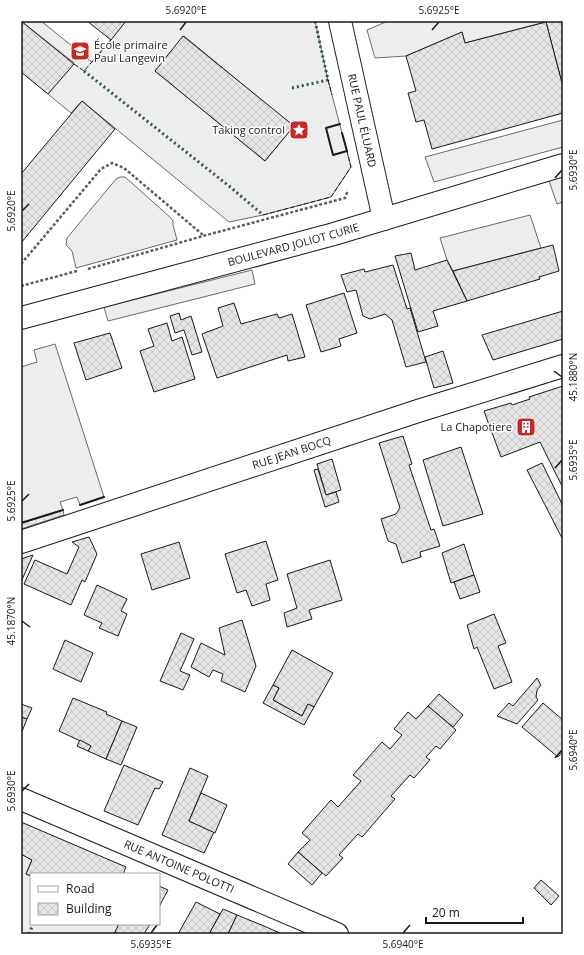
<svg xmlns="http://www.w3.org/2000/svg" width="584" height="955" viewBox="0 0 584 955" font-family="'Open Sans',sans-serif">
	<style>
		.built { fill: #ededed; stroke: #6a6a6a; fill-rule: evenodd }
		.plaza { fill: url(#plaza-grid); stroke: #6a6a6a }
		.building { fill: url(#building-cross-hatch); stroke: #1a1a1a }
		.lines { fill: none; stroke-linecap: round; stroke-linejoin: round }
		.minor-casing { stroke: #1a1a1a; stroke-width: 24 }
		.path { stroke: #5f5f5f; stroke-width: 2.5; stroke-dasharray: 3 2; stroke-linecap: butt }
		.minor { stroke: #fff; stroke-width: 22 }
		.hedge { stroke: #2b5a34; stroke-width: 3; stroke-dasharray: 2 3; stroke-linecap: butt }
		.fence { stroke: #1a1a1a; stroke-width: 1; stroke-dasharray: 5 2; stroke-linecap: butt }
		.wall { stroke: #1a1a1a; stroke-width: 2 }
		.ticks { fill: none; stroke: #1a1a1a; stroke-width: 1.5 }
		.labels { text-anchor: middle; stroke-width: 3; stroke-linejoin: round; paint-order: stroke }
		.poi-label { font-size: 11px; fill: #1a1a1a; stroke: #fff; text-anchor: end }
		.street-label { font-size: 11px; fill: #1a1a1a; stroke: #fff }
		.neatline { fill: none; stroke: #1a1a1a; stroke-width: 1.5 }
		.ticks-label { font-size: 10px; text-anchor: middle; fill: #1a1a1a }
	</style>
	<defs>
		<pattern id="plaza-grid" width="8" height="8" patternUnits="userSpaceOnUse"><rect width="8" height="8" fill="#ededed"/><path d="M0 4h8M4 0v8" fill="none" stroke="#cbcbcb"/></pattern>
		<pattern id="building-cross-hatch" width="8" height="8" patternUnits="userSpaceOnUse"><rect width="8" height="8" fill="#e6e6e6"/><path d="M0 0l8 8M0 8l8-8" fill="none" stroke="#c5c5c5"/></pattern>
	</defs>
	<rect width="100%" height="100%" fill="#fff"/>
	<g class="built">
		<path d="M21,21H41L92,62L126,21H315L328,80L351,167L331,197L263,215L229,222L82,101L71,113L48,94L74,63ZM184,36L293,126L265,161L155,71Z"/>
		<polygon points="388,21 549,21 465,43 462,32 406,56 375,58 367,30"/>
		<polygon points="563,120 563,147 434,182 425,157"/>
		<polygon points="563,174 563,202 557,204 548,178"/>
		<polygon points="120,177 125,177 171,218 173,221 173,225 177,240 76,268 72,251 66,245 67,238 116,179"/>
		<polygon points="530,215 541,248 453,271 447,260 440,238"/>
		<polygon points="252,270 255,284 108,321 104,307"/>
		<polygon points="55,344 104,497 80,505 77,497 60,502 63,510 21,523 21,367 37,362 34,350"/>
		<polygon points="21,854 32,860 26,874 31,876 31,924 119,924 114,934 21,934"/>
	</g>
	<polygon class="plaza" points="63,510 64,515 21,529 21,523"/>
	<g class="building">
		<polygon points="21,21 74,64 48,94 21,72"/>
		<polygon points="87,21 126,21 111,40"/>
		<polygon points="549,21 563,21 563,87 546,22"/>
		<polygon points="546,22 563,87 563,113 432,149 424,120 416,122 408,93 416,91 406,56 462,32 465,43"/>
		<polygon points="183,36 294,126 265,161 155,71"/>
		<polygon points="82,101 115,129 21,243 21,174"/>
		<polygon points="553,245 559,271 539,277 540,279 467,301 453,271"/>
		<polygon points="411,253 415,270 447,260 467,301 433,311 438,326 418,332 395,256"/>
		<polygon points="393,265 407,309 410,308 426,362 406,367 392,320 385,314 370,319 363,316 356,290 347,292 341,275 364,269 365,272"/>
		<polygon points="344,293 357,333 339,339 341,346 321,352 306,305"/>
		<polygon points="234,303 241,324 277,314 279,318 292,314 305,357 288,361 287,355 217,378 202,334 223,326 218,308"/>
		<polygon points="563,311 563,339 493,360 482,335"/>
		<polygon points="179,313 181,320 191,316 202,352 192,355 184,330 175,333 170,316"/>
		<polygon points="167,323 172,341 182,337 195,379 154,392 140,351 154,346 148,329"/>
		<polygon points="110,333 122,368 86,380 74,343"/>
		<polygon points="443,351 453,383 434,388 425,357"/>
		<polygon points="563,386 563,488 540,442 501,457 484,411 511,403 512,405 530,399 529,397"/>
		<polygon points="403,436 412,464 409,465 431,530 434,529 440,546 420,552 421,557 402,563 396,544 388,541 381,519 396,514 400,508 379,443"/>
		<polygon points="461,447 483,514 443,526 423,460"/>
		<polygon points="332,459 341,490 326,495 317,464"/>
		<polygon points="542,463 563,506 563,540 527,470"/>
		<polygon points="318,469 326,495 336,492 339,502 325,507 314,470"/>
		<polygon points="89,537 97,554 85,582 82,580 71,605 24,584 35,560 67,574 79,547 72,542"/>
		<polygon points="266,541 278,580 266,584 270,600 252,606 246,590 237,593 225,554"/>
		<polygon points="179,542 190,578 152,590 141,554"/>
		<polygon points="464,544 474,575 451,583 442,553"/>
		<polygon points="33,555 21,582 21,559"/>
		<polygon points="330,560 342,600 309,610 312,619 287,627 284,613 297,608 287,574"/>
		<polygon points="474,575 480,592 460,599 454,582"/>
		<polygon points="97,585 127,599 121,611 127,614 118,636 99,628 102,623 84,615"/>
		<polygon points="494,614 506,643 498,646 512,682 494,689 477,647 474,649 467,625"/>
		<polygon points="242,620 256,666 245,692 221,681 223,674 213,670 209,677 191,667 201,643 225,655 219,628"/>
		<polygon points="181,633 194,639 180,671 190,675 183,690 160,681"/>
		<polygon points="65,640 93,653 81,682 53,669"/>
		<polygon points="292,650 333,673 314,707 308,704 302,716 273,700 279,688 273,685"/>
		<polygon points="537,678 541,685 537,690 536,697 538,700 517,724 497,716 509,703 513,706"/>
		<polygon points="273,685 279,688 273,700 302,716 308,704 314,707 304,725 263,703"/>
		<polygon points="439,694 463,715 453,727 428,706"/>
		<polygon points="73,698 107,712 106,714 122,721 106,759 88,751 91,746 59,731"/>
		<polygon points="543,703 563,720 563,751 558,757 522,727"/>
		<polygon points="21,704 32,708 27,719 21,717"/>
		<polygon points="428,706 456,730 440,749 436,746 426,757 430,760 414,778 410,775 391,796 395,799 362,837 358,834 339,855 343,858 326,876 298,852 310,840 302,833 331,800 338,807 361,781 353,775 382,742 390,749 402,735 394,729 408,712 416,719"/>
		<polygon points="21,717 27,719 21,734"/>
		<polygon points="122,721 137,727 121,765 106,759"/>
		<polygon points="80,740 91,746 88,751 77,746"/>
		<polygon points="124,765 163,782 159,789 155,788 138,825 104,811"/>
		<polygon points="190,768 208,776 189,821 214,832 204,853 162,835"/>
		<polygon points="201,793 227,805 215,833 189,821"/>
		<polygon points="21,822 126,867 123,874 31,874 31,876 26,874 32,860 21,854"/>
		<polygon points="298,852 322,873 312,885 288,864"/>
		<polygon points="541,880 559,896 551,905 534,888"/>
		<polygon points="159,886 168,890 159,907"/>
		<polygon points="196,902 220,914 209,934 178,934"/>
		<polygon points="223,909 237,915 228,934 209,934"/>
		<polygon points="237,915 264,926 282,934 228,934"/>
		<polygon points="119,924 150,924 144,934 114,934"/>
	</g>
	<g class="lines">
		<g class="minor-casing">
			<g id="minor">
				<path id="s1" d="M340,21L384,219"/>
				<path id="s2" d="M21,318L334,234L563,165"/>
				<path id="s3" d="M21,542L418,411L563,366"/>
				<path id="s4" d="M21,799L337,934"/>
			</g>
		</g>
		<g class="path">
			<polyline points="21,264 101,169 112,163 124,168 203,235"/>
			<polyline points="88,269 203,236 345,198 348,190"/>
			<polyline points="21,286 77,271"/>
		</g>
		<use href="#minor" class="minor"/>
		<g class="hedge">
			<polyline points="84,71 229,186 263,215"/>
			<polyline points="292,88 328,80 315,21"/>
			<polyline points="29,934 33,924"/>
		</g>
		<g class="fence">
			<polyline points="74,64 84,71 111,40"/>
			<polyline points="328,80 332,95"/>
			<polyline points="263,215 331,197 351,167 347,151"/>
		</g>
		<g class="wall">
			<polyline points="340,124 326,128 333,155 347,151 342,133"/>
			<polyline points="80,505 104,497"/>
			<polyline points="21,523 63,510"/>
		</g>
	</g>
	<path class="ticks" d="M180,30L186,22M432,30L439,22M555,178L562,170M22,211L29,204M554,371L562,377M555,468L562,460M22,501L29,494M22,621L30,627M555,758L562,750M22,791L29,784M151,933L157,925M403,933L410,925"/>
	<defs>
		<g id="school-square" transform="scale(1)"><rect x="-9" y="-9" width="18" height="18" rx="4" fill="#c62828" stroke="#fff"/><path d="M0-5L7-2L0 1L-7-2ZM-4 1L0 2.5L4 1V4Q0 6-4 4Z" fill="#fff"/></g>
		<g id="sight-square" transform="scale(1)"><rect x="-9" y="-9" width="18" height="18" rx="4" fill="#c62828" stroke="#fff"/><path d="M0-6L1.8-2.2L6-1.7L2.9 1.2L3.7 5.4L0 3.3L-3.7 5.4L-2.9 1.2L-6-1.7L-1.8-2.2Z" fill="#fff"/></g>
		<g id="building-square" transform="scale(1)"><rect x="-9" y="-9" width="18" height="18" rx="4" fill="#c62828" stroke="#fff"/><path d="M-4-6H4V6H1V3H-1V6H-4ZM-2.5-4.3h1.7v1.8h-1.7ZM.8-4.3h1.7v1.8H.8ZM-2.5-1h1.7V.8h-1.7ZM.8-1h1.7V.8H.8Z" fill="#fff"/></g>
	</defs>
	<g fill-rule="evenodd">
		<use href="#school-square" x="80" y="51"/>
		<use href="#sight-square" x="299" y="130"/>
		<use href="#building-square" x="526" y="427"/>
	</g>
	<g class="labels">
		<g class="poi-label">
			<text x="94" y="49" text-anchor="start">École primaire<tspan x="94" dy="13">Paul Langevin</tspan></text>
			<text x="285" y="134">Taking control</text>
			<text x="512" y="431">La Chapotiere</text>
		</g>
		<g class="street-label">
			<text dy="4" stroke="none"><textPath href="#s1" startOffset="102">RUE PAUL ÉLUARD</textPath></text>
			<text dy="4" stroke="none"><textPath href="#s2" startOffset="282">BOULEVARD JOLIOT CURIE</textPath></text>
			<text dy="4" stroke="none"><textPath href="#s3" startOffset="285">RUE JEAN BOCQ</textPath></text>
			<text dy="4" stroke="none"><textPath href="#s4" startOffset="172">RUE ANTOINE POLOTTI</textPath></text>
		</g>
	</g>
	<rect width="584" height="955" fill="none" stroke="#ffffff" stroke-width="44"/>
	<rect x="30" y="873" width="130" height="52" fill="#ffffff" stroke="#a3a3a3"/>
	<rect x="38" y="886" width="20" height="6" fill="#ffffff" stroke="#a3a3a3"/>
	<text x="66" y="893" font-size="12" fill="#1a1a1a">Road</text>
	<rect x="38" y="903" width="20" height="12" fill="url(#building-cross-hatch)" stroke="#a3a3a3"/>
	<text x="66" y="913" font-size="12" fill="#1a1a1a">Building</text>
	<path d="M426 917v6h97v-6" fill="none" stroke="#1a1a1a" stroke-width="2"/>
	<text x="432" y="917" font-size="12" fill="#1a1a1a" stroke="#ffffff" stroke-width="3" paint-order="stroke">20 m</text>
	<rect x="22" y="22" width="540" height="911" class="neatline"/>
	<g class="ticks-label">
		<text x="186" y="14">5.6920°E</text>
		<text x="439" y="14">5.6925°E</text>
		<text transform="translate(573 170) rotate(-90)" y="4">5.6930°E</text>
		<text transform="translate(11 211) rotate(-90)" y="4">5.6920°E</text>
		<text transform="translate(573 377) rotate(-90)" y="4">45.1880°N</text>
		<text transform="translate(573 460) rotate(-90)" y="4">5.6935°E</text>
		<text transform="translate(11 501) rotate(-90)" y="4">5.6925°E</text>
		<text transform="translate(11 621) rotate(-90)" y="4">45.1870°N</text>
		<text transform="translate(573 750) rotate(-90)" y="4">5.6940°E</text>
		<text transform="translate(11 791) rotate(-90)" y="4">5.6930°E</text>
		<text x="151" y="948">5.6935°E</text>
		<text x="403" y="948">5.6940°E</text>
	</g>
</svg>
